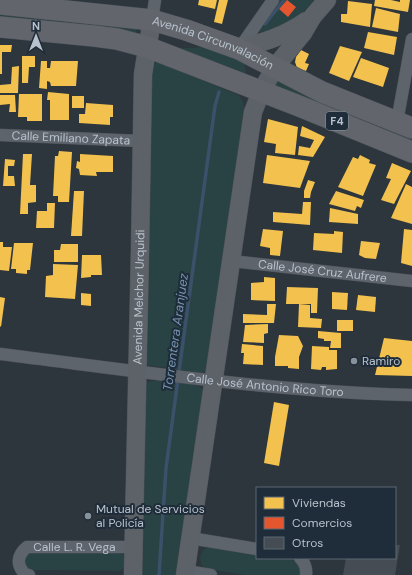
<svg xmlns="http://www.w3.org/2000/svg" width="412" height="575" viewBox="0 0 412 575" font-family="'DM Sans',sans-serif">
	<style>
		.green { fill: #294244 }
		.homes { fill: #f2c14e }
		.shops { fill: #e4572e }
		.lines { fill: none; stroke-linecap: round; stroke-linejoin: round }
		.stream { stroke: #3a5169; stroke-width: 3.5 }
		.building { fill: #454c53 }
		.minor-casing { stroke: #4c5157; stroke-width: 13 }
		.secondary-casing { stroke: #4c5157; stroke-width: 19 }
		.trunk-casing { stroke: #4a5159; stroke-width: 22 }
		.minor { stroke: #5e646b; stroke-width: 12 }
		.secondary { stroke: #5d6269; stroke-width: 18 }
		.trunk { stroke: #62666c; stroke-width: 21 }
		.poi-dot { fill: #87919b; stroke: #1f2c39; stroke-width: 1.5 }
		.labels { text-anchor: middle; stroke-width: 4; stroke-linejoin: round; paint-order: stroke }
		.shield { fill: #1f2c39; stroke: #8a95a1; stroke-width: 1 }
		.shield-label { font-size: 11px; font-weight: bold; fill: #b8c2cd }
		.street-label { font-size: 12px; fill: #b8c2cd; stroke: #1f2c39 }
		.poi-label { font-size: 12px; fill: #b8c2cd; stroke: #1f2c39; text-anchor: start }
		.water-label { font-size: 13px; font-style: italic; fill: #7794b1; stroke: #1f2c39 }
	</style>
	<rect width="100%" height="100%" fill="#2d353d"/>
	<g class="green">
		<path d="M279,0H314C294,23 287,28 255,33Z"/>
		<polygon points="0,14 137,27 136,33 0,19"/>
		<polygon points="205,47 244,62 246,72 244,77 168,49"/>
		<polygon points="158,62 238,95 243,101 244,108 208,369 203,373 146,365 150,77 153,64"/>
		<polygon points="279,79 412,137 412,144 274,89"/>
		<path d="M152,381C166,381 194,380 204,390L177,575H139L143,385L147,382Z"/>
		<path d="M209,547L257,553V558C270,558 305,552 300,575H246L206,569L201,564L200,557L203,550Z"/>
		<polygon points="26,552 120,552 125,556 125,567 120,571 117,571 28,570 25,569 23,555"/>
	</g>
	<g class="homes">
		<polygon points="199,0 217,0 215,9 198,5"/>
		<polygon points="219,0 228,0 222,24 214,22"/>
		<polygon points="375,0 391,0 400,2 400,0 410,0 408,12 374,6"/>
		<polygon points="348,1 372,4 370,27 341,22 341,14 347,14"/>
		<polygon points="376,8 400,14 398,32 372,27"/>
		<polygon points="368,32 397,37 394,55 364,48"/>
		<polygon points="0,45 12,45 11,52 2,52 2,74 0,74"/>
		<polygon points="340,46 362,52 349,81 329,73"/>
		<polygon points="301,50 309,54 305,63 309,64 306,71 297,68 295,62 296,57"/>
		<polygon points="22,56 35,56 35,67 29,67 28,83 22,83"/>
		<polygon points="361,58 389,68 383,87 353,77"/>
		<polygon points="41,61 47,61 47,68 50,68 51,61 78,61 76,86 51,86 50,82 47,81 47,89 39,88"/>
		<polygon points="19,66 18,93 0,93 0,85 11,84 12,67"/>
		<polygon points="48,92 69,94 69,120 50,120 50,100 47,100"/>
		<polygon points="19,94 42,94 42,121 27,121 27,117 18,117"/>
		<polygon points="0,95 15,95 16,112 9,112 10,104 0,105"/>
		<rect x="72" y="96" width="12" height="12"/>
		<polygon points="86,103 113,105 113,117 110,117 110,125 79,123 79,114 85,114"/>
		<polygon points="268,119 298,127 295,155 275,153 276,144 264,142"/>
		<polygon points="302,126 325,137 313,157 298,155 299,146 310,148 314,140 300,136"/>
		<polygon points="59,151 72,152 69,202 58,202 58,196 53,196 55,156 58,156"/>
		<polygon points="23,154 32,154 30,185 36,185 36,202 28,203 28,214 20,214"/>
		<polygon points="80,154 113,156 113,172 96,172 97,176 80,175 79,169 76,168 77,161 80,162"/>
		<polygon points="267,155 310,161 300,188 263,183"/>
		<polygon points="360,155 370,160 369,163 376,165 363,196 338,187 353,157 358,159"/>
		<polygon points="5,159 15,160 14,166 8,166 8,176 14,176 15,186 3,186"/>
		<polygon points="392,163 411,171 394,204 381,200 391,179 386,178"/>
		<polygon points="308,180 315,182 311,192 310,198 304,198 304,191"/>
		<polygon points="406,184 412,187 412,224 391,218"/>
		<polygon points="74,191 84,191 82,236 71,236"/>
		<polygon points="336,191 364,200 361,208 357,206 355,211 329,204"/>
		<polygon points="303,202 311,202 310,225 273,222 273,212 302,214"/>
		<polygon points="47,203 55,203 54,228 36,228 37,211 47,211"/>
		<polygon points="330,208 358,214 358,224 329,222"/>
		<polygon points="263,229 283,231 280,256 270,255 270,248 260,246"/>
		<polygon points="404,229 412,230 412,266 401,263"/>
		<polygon points="334,231 343,232 342,253 313,250 314,233 334,234"/>
		<polygon points="361,241 380,243 376,259 365,258 359,255"/>
		<polygon points="0,242 3,242 3,247 12,247 9,271 0,270"/>
		<polygon points="14,243 33,243 30,270 27,270 27,274 16,273 16,269 11,269"/>
		<polygon points="61,244 78,244 78,262 54,262 54,250 60,250"/>
		<polygon points="82,255 101,255 102,275 91,275 91,277 81,278"/>
		<polygon points="53,264 78,265 75,299 45,297 46,276 53,275"/>
		<polygon points="264,277 275,278 275,301 251,300 251,283 264,282"/>
		<polygon points="287,287 318,288 317,313 311,313 311,304 286,304"/>
		<polygon points="332,292 348,293 347,310 332,309"/>
		<polygon points="81,293 91,294 91,306 81,305"/>
		<polygon points="358,295 376,297 375,312 356,310"/>
		<polygon points="0,297 5,298 1,327 0,326"/>
		<polygon points="267,304 276,304 274,323 243,323 243,314 267,315"/>
		<polygon points="299,304 310,305 310,318 322,319 321,328 298,327"/>
		<rect x="337" y="320" width="16" height="11"/>
		<polygon points="268,324 268,333 264,334 264,343 243,342 245,325"/>
		<polygon points="318,331 341,333 341,348 330,348 331,341 324,341 324,339 318,338"/>
		<polygon points="279,335 298,336 303,346 299,357 299,369 288,368 288,366 275,366 275,357"/>
		<polygon points="384,338 412,341 412,376 375,375"/>
		<polygon points="242,344 263,346 263,365 243,364 244,353 241,353"/>
		<polygon points="312,346 329,347 329,350 337,350 337,369 326,370 326,367 322,367 321,370 311,369"/>
		<polygon points="274,402 289,405 279,466 264,463"/>
	</g>
	<polygon class="shops" points="287,0 296,7 288,17 279,9"/>
	<g class="lines">
		<g class="stream">
			<polyline points="265,24 284,0"/>
			<polyline points="159,575 166,468 215,106 219,92"/>
		</g>
	</g>
	<polygon class="building" points="395,545 400,545 395,575 343,575 346,558 395,558"/>
	<g class="lines">
		<g class="minor-casing">
			<g id="minor">
				<polyline points="152,20 155,0"/>
				<polyline points="239,49 273,0"/>
				<polyline points="397,122 412,39"/>
				<path id="s1" d="M0,135L141,141"/>
				<path id="s2" d="M232,261L412,281"/>
				<path id="s3" d="M0,354C137,371 274,392 412,395"/>
				<polyline points="190,538 257,549"/>
				<path d="M300,558C305,563 307,568 306,575"/>
				<polyline points="186,571 211,575"/>
				<path id="s4" d="M29,575L25,574C16,565 17,555 27,547H133"/>
			</g>
		</g>
		<g class="secondary-casing">
			<g id="secondary">
				<path d="M239,49C264,42 285,36 306,21"/>
				<path id="s5" d="M133,575L140,250L143,74L152,20"/>
				<polyline points="185,575 253,112 261,92 275,67 303,33 313,16 327,0"/>
			</g>
		</g>
		<g class="trunk-casing">
			<g id="trunk">
				<path id="s6" d="M0,4L152,20L186,30L239,49L322,92L412,128"/>
				<polyline points="0,27 94,36 117,39 147,47 299,106 412,152"/>
			</g>
		</g>
		<use href="#minor" class="minor"/>
		<use href="#secondary" class="secondary"/>
		<use href="#trunk" class="trunk"/>
	</g>
	<g class="poi-dot">
		<circle cx="354" cy="361" r="4"/>
		<circle cx="88" cy="516" r="4"/>
	</g>
	<g class="labels">
		<rect class="shield" x="326" y="112" width="22" height="18" rx="3"/>
		<g class="shield-label">
			<text x="337" y="125">F4</text>
		</g>
		<g class="street-label">
			<text dy="4" stroke="none"><textPath href="#s6" startOffset="218">Avenida Circunvalación</textPath></text>
			<text dy="4" stroke="none"><textPath href="#s1" startOffset="71">Calle Emiliano Zapata</textPath></text>
			<text dy="4" stroke="none"><textPath href="#s2" startOffset="91">Calle José Cruz Aufrere</textPath></text>
			<text dy="4" stroke="none"><textPath href="#s5" startOffset="278">Avenida Melchor Urquidi</textPath></text>
			<text dy="4" stroke="none"><textPath href="#s3" startOffset="267">Calle José Antonio Rico Toro</textPath></text>
			<text dy="4" stroke="none"><textPath href="#s4" startOffset="83">Calle L. R. Vega</textPath></text>
		</g>
		<g class="poi-label">
			<text x="362" y="365">Ramiro</text>
			<text x="96" y="513">Mutual de Servicios<tspan x="96" dy="14">al Policía</tspan></text>
		</g>
		<g class="water-label">
			<text transform="translate(175 332) rotate(-82)" y="5">Torrentera Aranjuez</text>
		</g>
	</g>
	<rect x="256" y="487" width="140" height="72" fill="#1f2c39" stroke="#5c6874"/>
	<rect x="264" y="497" width="20" height="12" fill="#f2c14e" stroke="#5c6874"/>
	<text x="292" y="507" font-size="12" fill="#b8c2cd">Viviendas</text>
	<rect x="264" y="517" width="20" height="12" fill="#e4572e" stroke="#5c6874"/>
	<text x="292" y="527" font-size="12" fill="#b8c2cd">Comercios</text>
	<rect x="264" y="537" width="20" height="12" fill="#454c53" stroke="#5c6874"/>
	<text x="292" y="547" font-size="12" fill="#b8c2cd">Otros</text>
	<g transform="translate(36 36)" stroke="#1f2c39" stroke-width="3" paint-order="stroke">
	<path d="M0-3L7 15L0 10L-7 15Z" fill="#b8c2cd"/>
	<text y="-6" font-size="11" font-weight="bold" text-anchor="middle" fill="#b8c2cd">N</text>
	</g>
</svg>
